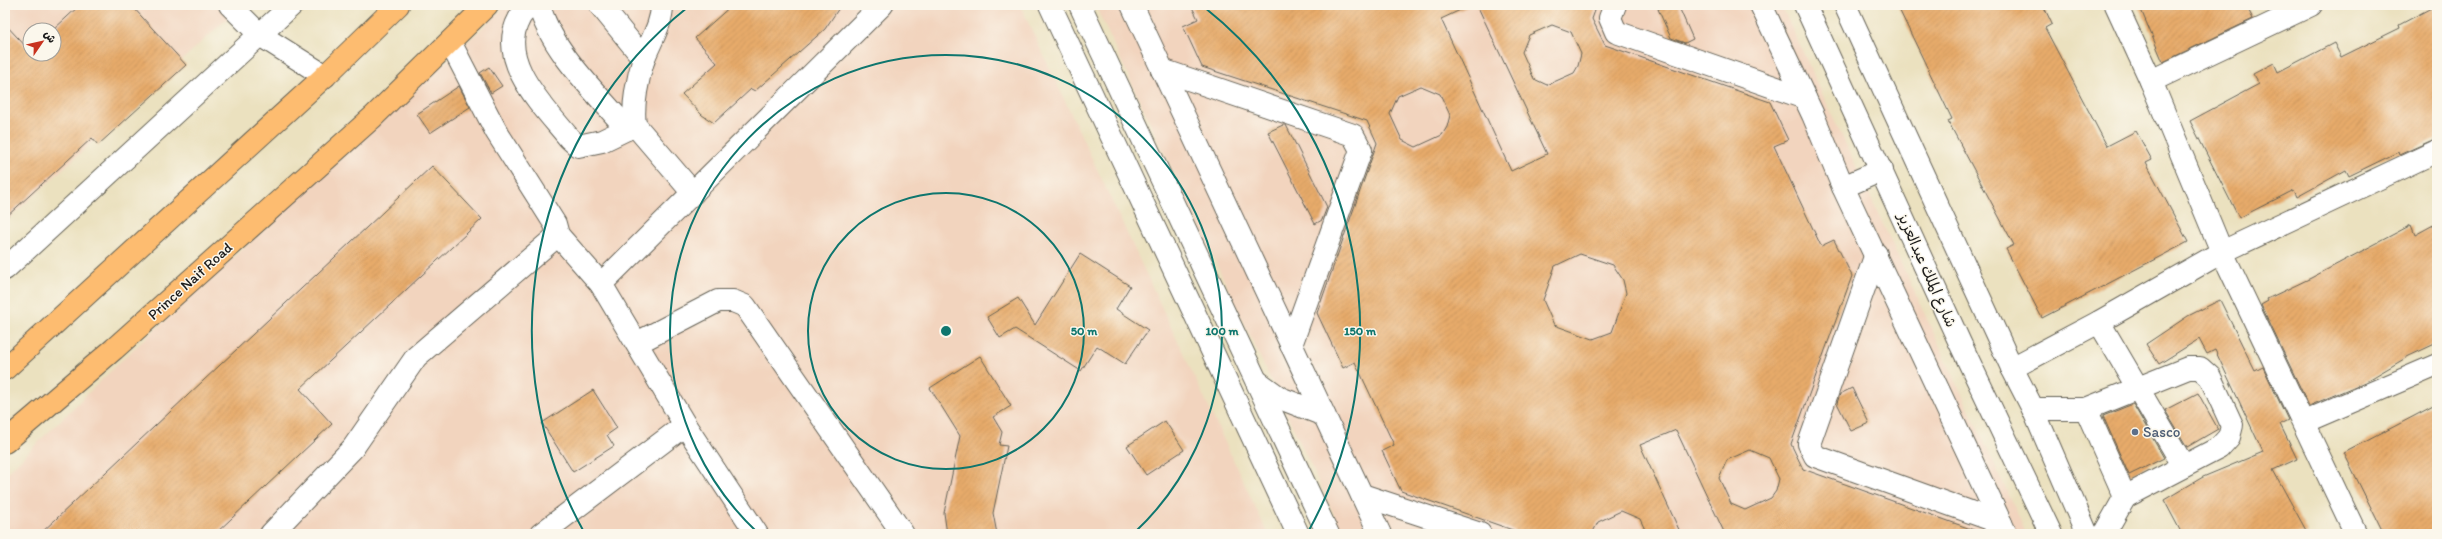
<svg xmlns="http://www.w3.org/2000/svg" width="2442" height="539" viewBox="0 0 2442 539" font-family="Itim,'Playpen Sans Arabic',sans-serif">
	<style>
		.built { fill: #f2d4be; fill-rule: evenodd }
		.building { fill: url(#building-hatch); fill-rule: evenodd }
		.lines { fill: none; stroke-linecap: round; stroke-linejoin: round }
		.minor-casing { stroke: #646155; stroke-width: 24 }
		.major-casing { stroke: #646155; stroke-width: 24 }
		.minor { stroke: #fff; stroke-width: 22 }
		.major { stroke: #fdbc6f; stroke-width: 22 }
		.ring { fill: none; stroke: #0f766e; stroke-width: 2 }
		.service-dot { fill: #5c6f8a; stroke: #fbf7ec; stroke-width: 1.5 }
		.labels { text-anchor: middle; stroke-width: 3; stroke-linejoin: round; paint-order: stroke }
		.street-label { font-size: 15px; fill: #1c1c1c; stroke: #fbf7ec }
		.service-label { font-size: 15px; fill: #4e5e75; stroke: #fbf7ec; text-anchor: start }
		.centre { fill: #0f766e; stroke: #fbf7ec; stroke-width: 2 }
		.ring-label { font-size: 12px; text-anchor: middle; font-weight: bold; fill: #0f766e; stroke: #fbf7ec; stroke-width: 3; stroke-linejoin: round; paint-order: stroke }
	</style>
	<defs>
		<pattern id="building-hatch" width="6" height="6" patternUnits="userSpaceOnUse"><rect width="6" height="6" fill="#e7ab6b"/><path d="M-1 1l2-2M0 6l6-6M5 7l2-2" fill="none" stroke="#c6935c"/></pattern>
	</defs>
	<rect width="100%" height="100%" fill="#fbf7ec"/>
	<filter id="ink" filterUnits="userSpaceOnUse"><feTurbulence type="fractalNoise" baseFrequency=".025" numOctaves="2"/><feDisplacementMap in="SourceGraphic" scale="8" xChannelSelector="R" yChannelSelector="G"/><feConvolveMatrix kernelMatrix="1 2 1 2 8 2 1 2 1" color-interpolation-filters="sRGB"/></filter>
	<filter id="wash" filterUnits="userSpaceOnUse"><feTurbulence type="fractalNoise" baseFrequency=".012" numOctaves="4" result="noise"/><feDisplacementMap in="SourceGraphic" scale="16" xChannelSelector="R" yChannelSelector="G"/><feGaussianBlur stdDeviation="0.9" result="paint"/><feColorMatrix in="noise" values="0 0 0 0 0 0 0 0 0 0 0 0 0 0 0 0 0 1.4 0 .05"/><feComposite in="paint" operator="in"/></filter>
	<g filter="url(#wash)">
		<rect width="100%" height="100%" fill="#ebe1bf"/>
		<g class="built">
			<path d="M5,5H242L5,222ZM30,30H54V54H30Z"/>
			<polygon points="507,5 1020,5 1268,534 5,534 5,475 122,360"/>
			<polygon points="1095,5 1781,5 2027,534 1343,534"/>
		</g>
		<g id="blocks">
			<g class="building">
				<polygon points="80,5 131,5 186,65 98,145 92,138 5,218 5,24 30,51 30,54 54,54 53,30"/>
				<polygon points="732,5 841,5 825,29 755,91 751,89 714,123 702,115 682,94 717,63 695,38"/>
				<path d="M1191,5H1471L1441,19L1511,171L1547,154L1477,5H1597L1592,19L1605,45L1770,102L1788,140L1774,146L1821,246L1834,240L1852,276L1791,444L1803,469L1979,532L1978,534H1725L1676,430L1640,445L1681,534H1647L1640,519L1621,511L1598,522L1592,534H1524L1401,491L1382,451L1394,445L1355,362L1343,368L1317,313L1377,143L1367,121L1202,67L1183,26L1198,19ZM1552,25L1571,32L1581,54L1578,66L1574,73L1547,85L1534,79L1522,52L1529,35ZM1421,86L1440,94L1450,115L1447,127L1442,135L1416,147L1402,140L1390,114L1398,96ZM1580,254L1613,265L1623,280L1626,293L1612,332L1593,339L1554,325L1543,300L1555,266ZM1750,450L1769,458L1779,479L1776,491L1771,498L1745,510L1731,504L1719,478L1727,460Z"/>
				<polygon points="1668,5 1678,5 1693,39 1685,43 1671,38 1658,9"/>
				<polygon points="1897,5 2043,5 2052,24 2045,28 2107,146 2136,131 2152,160 2146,163 2188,242 2042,318 2006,249 2014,245 1948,121 1952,119"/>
				<polygon points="2139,5 2246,5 2253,19 2163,62"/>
				<polygon points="2433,7 2437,16 2437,138 2399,155 2398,152 2349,176 2346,170 2297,197 2294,190 2239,218 2190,121 2259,84 2253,74 2274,63 2278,72 2334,43 2341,57 2400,28 2399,25"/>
				<polygon points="489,67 502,86 491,93 480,73"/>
				<polygon points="459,86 470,107 430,133 417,114"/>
				<polygon points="1283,125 1286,125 1327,207 1322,220 1315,224 1268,132"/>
				<polygon points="432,166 482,219 300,389 332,424 215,534 40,534"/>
				<polygon points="2437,223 2437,343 2409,356 2365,382 2309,406 2261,305 2268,301 2267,299 2311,278 2411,225 2415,235"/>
				<polygon points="1080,254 1130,286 1116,309 1148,330 1125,364 1097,346 1081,371 1015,329 1000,338 987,317 1018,298 1035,325"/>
				<polygon points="2220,300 2255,371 2263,367 2288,420 2280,424 2297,459 2273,470 2308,534 2182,534 2164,500 2203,477 2263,452 2215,350 2207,354 2199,339 2159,364 2146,344 2188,316"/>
				<polygon points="980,356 1011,406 993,417 1002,432 999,445 1007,446 993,513 997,534 947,534 944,513 960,436 930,388"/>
				<polygon points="1852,388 1869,423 1851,431 1837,403 1840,394"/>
				<polygon points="593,390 617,428 607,435 614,446 573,472 542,423"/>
				<polygon points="2198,393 2218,429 2187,447 2165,410"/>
				<polygon points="2133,404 2164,458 2129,475 2103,416"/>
				<polygon points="2437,404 2437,534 2384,534 2344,453"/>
				<polygon points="1165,421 1184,450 1146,475 1127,446"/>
			</g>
		</g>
	</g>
	<g filter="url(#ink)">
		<use href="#blocks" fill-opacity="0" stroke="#646155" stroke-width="1"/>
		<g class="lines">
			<g class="minor-casing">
				<g id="minor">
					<polyline points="230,5 260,35 325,76"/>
					<path d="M531,5C527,9 521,14 519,19C496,61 545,108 569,138L578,146L602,141L635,125"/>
					<path d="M539,5C551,51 597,93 627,129"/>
					<polyline points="600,5 644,59"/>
					<path d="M662,5C662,24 651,40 644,58C638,77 632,105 635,125L693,193"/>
					<polyline points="1050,5 1298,534"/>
					<polyline points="1080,5 1328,534"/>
					<polyline points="1132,5 1380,534"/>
					<polyline points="1615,5 1610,18 1616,32 1805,98"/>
					<polyline points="1761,5 1813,115 1843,187 2006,534"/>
					<polyline points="1805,5 1960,343 2051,534"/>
					<polyline points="1845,5 2012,368 2033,409 2087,534"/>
					<polyline points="2116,5 2151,81 2222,252 2356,534"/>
					<polyline points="450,42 496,131 555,224 558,235 601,284 685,425 757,534"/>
					<polyline points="1162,70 1353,135 1361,150 1291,345"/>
					<polyline points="2151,81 2311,5"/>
					<polyline points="1843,187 1882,170"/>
					<polyline points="1876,254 1809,444 1815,456 2001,523"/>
					<polyline points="5,269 292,5"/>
					<polyline points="601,284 882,5"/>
					<polyline points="2099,322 2183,465"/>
					<polyline points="637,343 718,301 733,301 745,306 903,534"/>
					<polyline points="2012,368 2099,322 2222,252 2437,151"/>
					<polyline points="1258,382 1280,398 1324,415"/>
					<polyline points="2033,409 2086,409 2125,497 2104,534"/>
					<polyline points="2086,409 2188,368 2200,368 2210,377 2232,425 2229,437 2219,448 2125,497"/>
					<polyline points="2304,422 2437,365"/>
					<polyline points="1362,495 1480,534"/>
					<polyline points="271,534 353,448 416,357 558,235"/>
					<polyline points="541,534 685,425"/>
				</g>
			</g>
			<g class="major-casing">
				<g id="major">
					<polyline points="5,369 325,76 398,5"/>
					<polyline points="5,442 114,349 373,117 487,5"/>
				</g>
			</g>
			<use href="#minor" class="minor"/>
			<use href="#major" class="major"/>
		</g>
	</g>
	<g class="ring">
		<circle cx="946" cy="331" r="138"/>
		<path d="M758 533A276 276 0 1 1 1134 533"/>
		<path d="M584 532A414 414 0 0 1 688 7M1204 7A414 414 0 0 1 1308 532"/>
	</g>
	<circle class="service-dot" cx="2135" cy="432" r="4"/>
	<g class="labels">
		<g class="street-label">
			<text transform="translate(1927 270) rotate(66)" y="5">شارع الملك عبدالعزيز</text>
			<text transform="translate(190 281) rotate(-42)" y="5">Prince Naif Road</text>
		</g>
		<g class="service-label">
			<text x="2143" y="437">Sasco</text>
		</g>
	</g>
	<circle cx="946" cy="331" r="6" class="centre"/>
	<g class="ring-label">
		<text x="1084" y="335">50 m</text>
		<text x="1222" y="335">100 m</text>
		<text x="1360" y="335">150 m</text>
	</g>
	<rect width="2442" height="539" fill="none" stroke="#fbf7ec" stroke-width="20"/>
	<g transform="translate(42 42) rotate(56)"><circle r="19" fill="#fbf7ec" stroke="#a29f99"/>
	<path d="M0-3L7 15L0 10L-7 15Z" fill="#c8321e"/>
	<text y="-6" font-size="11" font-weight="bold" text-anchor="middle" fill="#1c1c1c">ش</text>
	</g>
</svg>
